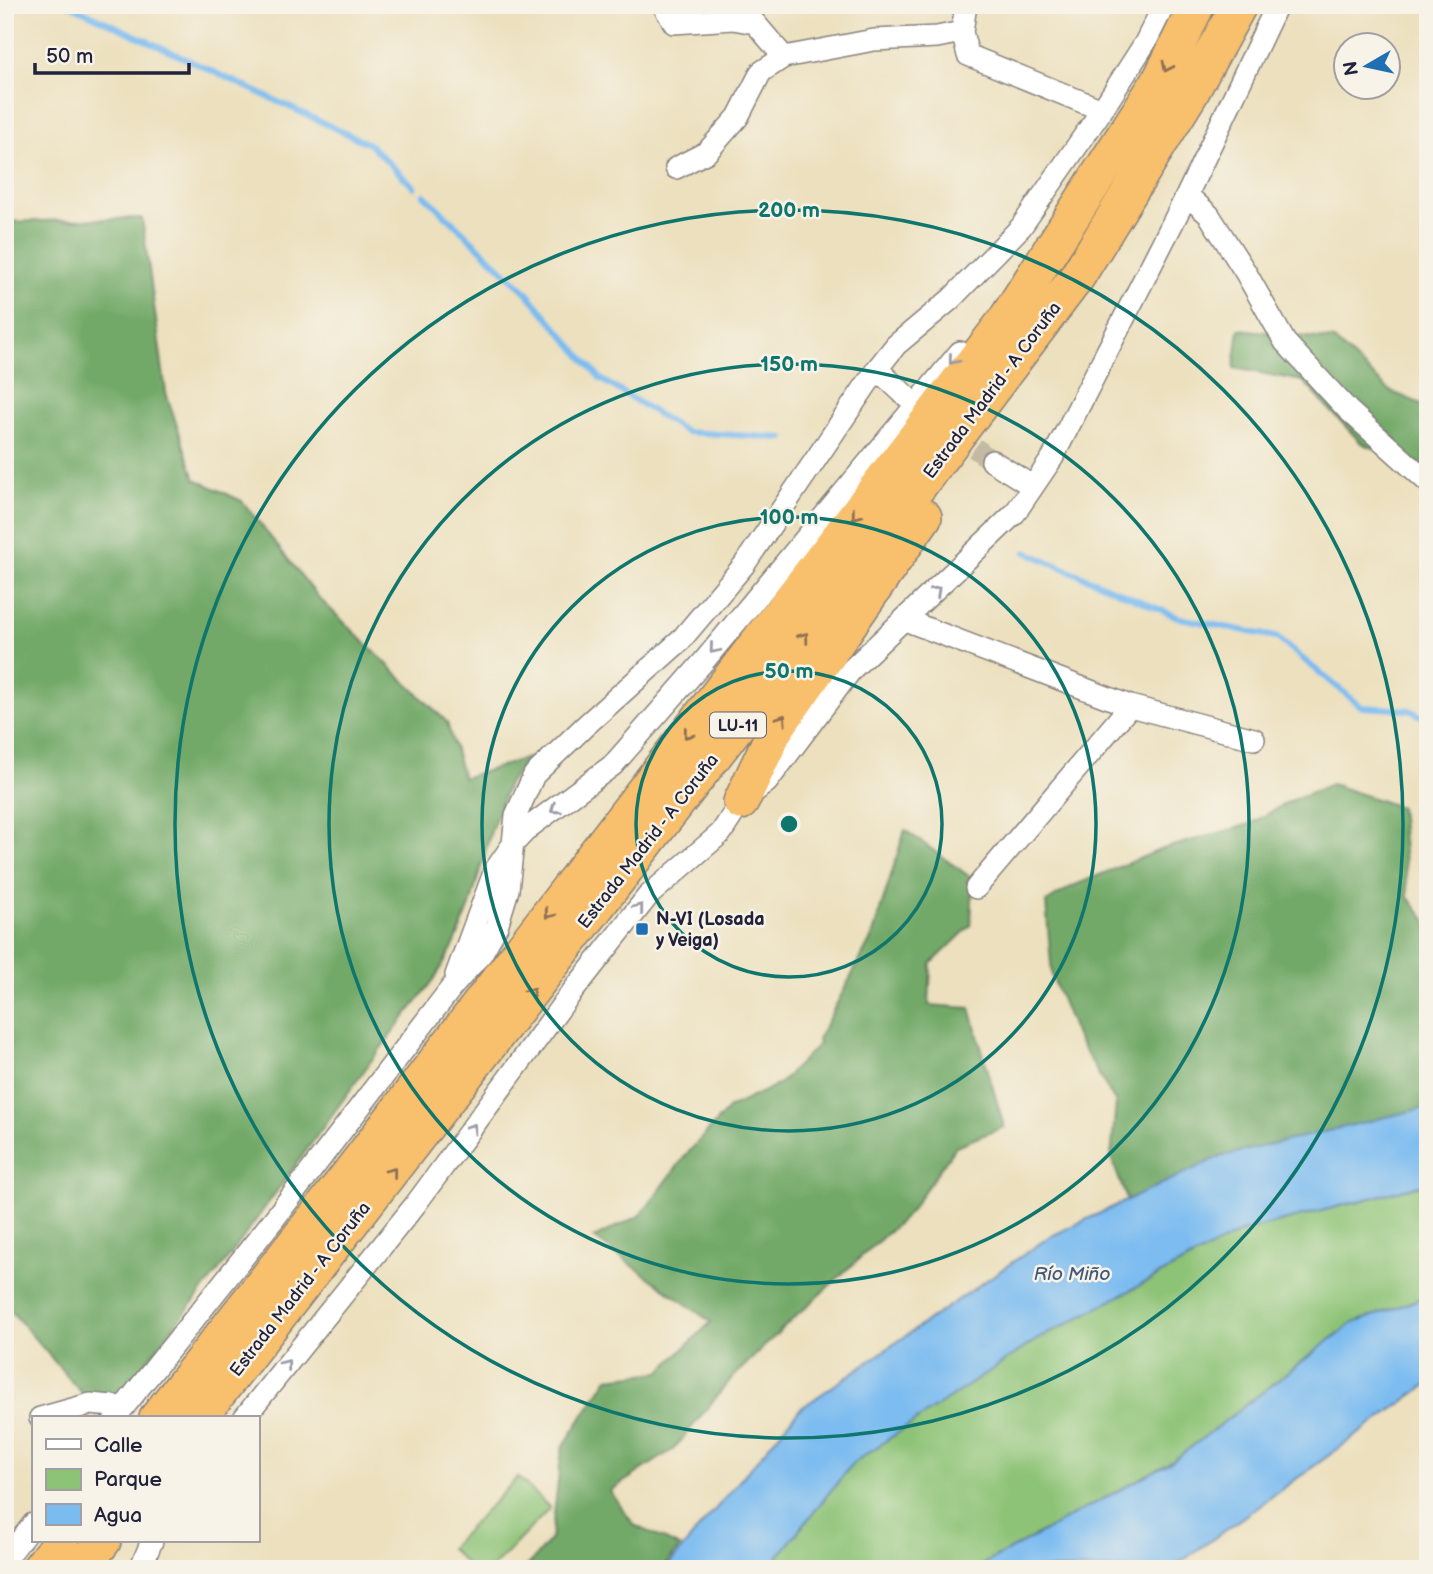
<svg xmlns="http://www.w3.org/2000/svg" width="1433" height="1574" font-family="'Balsamiq Sans',sans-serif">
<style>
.green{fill:#8dc376;stroke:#587258;stroke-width:2}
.forest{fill:#72a967;stroke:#4a6651;stroke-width:2}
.water{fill:#7bbcf0;stroke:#4e6f96;stroke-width:2}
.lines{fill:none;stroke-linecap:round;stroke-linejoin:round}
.stream{stroke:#7bbcf0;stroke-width:6}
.minor-tunnel{stroke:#c4baa4;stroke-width:21;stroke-dasharray:21 10;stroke-linecap:butt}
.minor-casing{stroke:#87817c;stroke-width:24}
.trunk-casing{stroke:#87817c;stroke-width:38}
.minor{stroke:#fff;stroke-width:21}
.trunk{stroke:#f8bf6c;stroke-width:35}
.oneway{stroke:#8d7054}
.oneway2{stroke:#9c9ca7}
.ring{fill:none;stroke:#0f766e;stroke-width:3.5}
.poi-dot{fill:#1f6fb2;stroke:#f7f3e8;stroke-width:2.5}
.labels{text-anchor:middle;stroke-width:5;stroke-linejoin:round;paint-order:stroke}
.shield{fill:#f7f3e8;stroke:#62616f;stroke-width:2}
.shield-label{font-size:16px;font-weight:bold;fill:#22223b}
.street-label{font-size:18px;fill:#22223b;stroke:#f7f3e8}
.poi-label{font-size:18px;font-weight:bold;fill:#22223b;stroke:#f7f3e8;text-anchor:start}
.water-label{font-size:19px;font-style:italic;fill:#41587a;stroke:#f7f3e8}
.centre{fill:#0f766e;stroke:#f7f3e8;stroke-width:3.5}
.ring-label{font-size:21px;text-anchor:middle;font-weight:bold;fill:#0f766e;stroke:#f7f3e8;stroke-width:5;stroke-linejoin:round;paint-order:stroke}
</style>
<rect width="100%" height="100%" fill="#f7f3e8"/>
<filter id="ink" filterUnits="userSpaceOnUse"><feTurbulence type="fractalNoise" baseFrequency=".0143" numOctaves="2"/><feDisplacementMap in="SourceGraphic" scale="14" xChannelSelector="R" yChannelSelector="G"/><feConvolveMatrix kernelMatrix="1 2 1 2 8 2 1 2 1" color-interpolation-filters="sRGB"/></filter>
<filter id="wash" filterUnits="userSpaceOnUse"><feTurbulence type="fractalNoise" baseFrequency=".00686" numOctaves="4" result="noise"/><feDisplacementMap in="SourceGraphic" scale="28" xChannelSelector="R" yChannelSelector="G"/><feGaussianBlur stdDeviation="1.57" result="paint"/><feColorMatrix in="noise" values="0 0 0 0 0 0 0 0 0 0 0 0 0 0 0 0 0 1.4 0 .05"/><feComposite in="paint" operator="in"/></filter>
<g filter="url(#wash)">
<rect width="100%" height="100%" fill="#ece0be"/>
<!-- green -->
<path class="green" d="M 1428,1183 L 1428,1296 L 1351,1324 L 1173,1461 L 975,1569 L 768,1569 L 853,1463 L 1036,1340 L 1241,1232 Z
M 518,1477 L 550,1508 L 491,1569 L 471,1569 L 450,1548 Z"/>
<!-- forest -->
<path class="forest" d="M 142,218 L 166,393 L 195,479 L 242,501 L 319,598 L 447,722 L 463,778 L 528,758 L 508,784 L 491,831 L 470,906 L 455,943 L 436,977 L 374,1057 L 224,1264 L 102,1417 L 5,1304 L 5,222 Z
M 1239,329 L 1334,340 L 1390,391 L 1428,407 L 1428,471 L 1361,443 L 1303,381 L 1234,368 Z
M 1331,784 L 1400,807 L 1408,897 L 1428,922 L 1428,1116 L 1154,1189 L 1127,1200 L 1111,1157 L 1116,1103 L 1077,1038 L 1052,976 L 1046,902 L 1073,886 L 1162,849 L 1250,824 L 1288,802 Z
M 905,830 L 973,879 L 971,925 L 931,964 L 929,1005 L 970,1008 L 1004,1127 L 956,1146 L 908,1214 L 784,1327 L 730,1380 L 674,1449 L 610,1491 L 634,1525 L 680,1547 L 662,1569 L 525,1569 L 551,1539 L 562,1448 L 608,1378 L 660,1372 L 711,1322 L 594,1238 L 641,1215 L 686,1155 L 729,1108 L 779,1084 L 820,1043 L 817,1041 L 872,937 Z"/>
<!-- water -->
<path class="water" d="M 1428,1107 L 1428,1183 L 1241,1232 L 1036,1340 L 853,1463 L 768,1569 L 665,1569 L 800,1409 L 1049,1237 L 1219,1157 Z
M 1428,1296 L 1428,1384 L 1171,1569 L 975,1569 L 1173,1461 L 1351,1324 Z"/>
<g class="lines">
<!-- stream -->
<path class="stream" d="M 70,5 L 369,144 L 414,187
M 424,195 L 526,292 L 601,379 L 686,432 L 783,438
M 1026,552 L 1180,618 L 1276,637 L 1362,707 L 1410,710 L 1428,720"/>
</g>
</g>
<g filter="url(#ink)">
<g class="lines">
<!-- minor-tunnel -->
<path class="minor-tunnel" d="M 950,429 L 992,461"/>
<!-- minor casing -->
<g class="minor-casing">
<path id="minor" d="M 663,5 L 674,23 L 733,19 L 755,23 L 784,57
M 962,32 L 966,5
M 676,168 L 707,152 L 738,117 L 761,72 L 784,57 L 874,40 L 937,37 L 962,32 L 968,55 L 1102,110
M 1187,195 L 1209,215 L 1246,273 L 1285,342 L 1348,410 L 1428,482
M 877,369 L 906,396
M 992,461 L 1032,486
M 905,620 L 1130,706 L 1254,739
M 976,888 L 1130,706
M 456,975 L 495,870 L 513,844 L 528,828 L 613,765 L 704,661 L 960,352
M 40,1418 L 90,1404 L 124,1407
M 115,1418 L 274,1219 L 452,987 L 482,953 L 497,926 L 508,890 L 516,815 L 534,775 L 585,726 L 680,641 L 744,565 L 877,369 L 896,345 L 951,299 L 1021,227 L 1102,110 L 1145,43 L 1164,5
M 244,1418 L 415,1205 L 566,1000 L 648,896 L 721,833 L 741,802 L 767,782 L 852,669 L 1015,513 L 1053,457 L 1187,195 L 1277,5
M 5,1560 L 33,1524
M 140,1569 L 152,1541"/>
</g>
<!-- trunk casing -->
<g class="trunk-casing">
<path id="trunk" d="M 741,802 L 775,730 L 924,517
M 157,1418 L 343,1182 L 1005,321 L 1161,78 L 1197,5
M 199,1418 L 737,726 L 1077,277 L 1189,96 L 1239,5
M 39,1569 L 61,1541
M 81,1569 L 103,1541"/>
</g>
<!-- minor -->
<use href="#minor" class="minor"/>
<!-- trunk -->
<use href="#trunk" class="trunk"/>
</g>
<!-- one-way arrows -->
<defs><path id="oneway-chevron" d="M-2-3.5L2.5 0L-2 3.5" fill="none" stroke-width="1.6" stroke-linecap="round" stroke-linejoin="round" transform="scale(1.75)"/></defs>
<g class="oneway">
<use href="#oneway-chevron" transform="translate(1167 67) rotate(116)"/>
<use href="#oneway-chevron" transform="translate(856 515) rotate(128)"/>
<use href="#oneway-chevron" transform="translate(804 637) rotate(-53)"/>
<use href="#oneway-chevron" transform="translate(782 719) rotate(-56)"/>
<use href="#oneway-chevron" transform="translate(688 734) rotate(128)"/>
<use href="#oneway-chevron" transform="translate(549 914) rotate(128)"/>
<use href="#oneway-chevron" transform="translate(531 992) rotate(-52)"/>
<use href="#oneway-chevron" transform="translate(392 1172) rotate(-52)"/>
</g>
<g class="oneway2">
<use href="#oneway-chevron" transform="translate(953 360) rotate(129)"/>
<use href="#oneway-chevron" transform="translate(936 591) rotate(-43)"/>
<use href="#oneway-chevron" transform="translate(714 649) rotate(130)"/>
<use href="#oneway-chevron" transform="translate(555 809) rotate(145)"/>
<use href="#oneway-chevron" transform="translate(639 908) rotate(-52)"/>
<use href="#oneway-chevron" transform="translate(472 1128) rotate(-54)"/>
<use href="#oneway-chevron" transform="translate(286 1364) rotate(-52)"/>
</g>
</g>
<!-- distance rings -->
<g class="ring">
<circle cx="789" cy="824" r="153"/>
<circle cx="789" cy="824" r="307"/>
<circle cx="789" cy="824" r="460"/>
<circle cx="789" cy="824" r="614"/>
</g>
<!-- markers -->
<rect class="poi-dot" x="635" y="922" width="14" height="14" rx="3.5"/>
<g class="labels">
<!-- shield labels -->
<rect class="shield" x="710" y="712.5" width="56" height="25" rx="5"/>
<g class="shield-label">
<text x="738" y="731">LU-11</text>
</g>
<!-- street labels -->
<g class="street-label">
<text transform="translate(992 390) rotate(-53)" y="6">Estrada Madrid - A Coruña</text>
<text transform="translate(648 841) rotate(-52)" y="6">Estrada Madrid - A Coruña</text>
<text transform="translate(300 1289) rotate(-52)" y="6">Estrada Madrid - A Coruña</text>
</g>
<!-- poi labels -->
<g class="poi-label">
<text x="656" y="925">N-VI (Losada<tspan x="656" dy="21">y Veiga)</tspan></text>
</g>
<!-- water labels -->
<g class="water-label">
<text x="1072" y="1280">Río Miño</text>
</g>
</g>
<circle cx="789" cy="824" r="10" class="centre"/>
<g class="ring-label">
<text x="789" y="217">200 m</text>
<text x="789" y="371">150 m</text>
<text x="789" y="524">100 m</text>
<text x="789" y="678">50 m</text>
</g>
<!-- margin -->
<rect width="1433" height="1574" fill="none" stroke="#f7f3e8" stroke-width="28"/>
<!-- legend -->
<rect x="32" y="1416" width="228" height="126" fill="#f7f3e8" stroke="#a29fa3" stroke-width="2"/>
<rect x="46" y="1439" width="35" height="10" fill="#ffffff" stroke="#a29fa3" stroke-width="2"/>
<text x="94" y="1452" font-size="21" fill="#22223b">Calle</text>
<rect x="46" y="1469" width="35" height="21" fill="#8dc376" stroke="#a29fa3" stroke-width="2"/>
<text x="94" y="1486" font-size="21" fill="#22223b">Parque</text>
<rect x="46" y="1504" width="35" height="21" fill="#7bbcf0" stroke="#a29fa3" stroke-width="2"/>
<text x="94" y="1522" font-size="21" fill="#22223b">Agua</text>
<!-- north arrow -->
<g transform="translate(1367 66) rotate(261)"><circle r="33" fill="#f7f3e8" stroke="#a29fa3" stroke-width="2"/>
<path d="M0-5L12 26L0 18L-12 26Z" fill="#1f6fb2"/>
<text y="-10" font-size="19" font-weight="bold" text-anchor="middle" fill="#22223b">N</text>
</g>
<!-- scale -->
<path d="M35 63v10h154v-10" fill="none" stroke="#22223b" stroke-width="3.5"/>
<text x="46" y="63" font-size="21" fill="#22223b" stroke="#f7f3e8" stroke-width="5" paint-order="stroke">50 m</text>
</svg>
